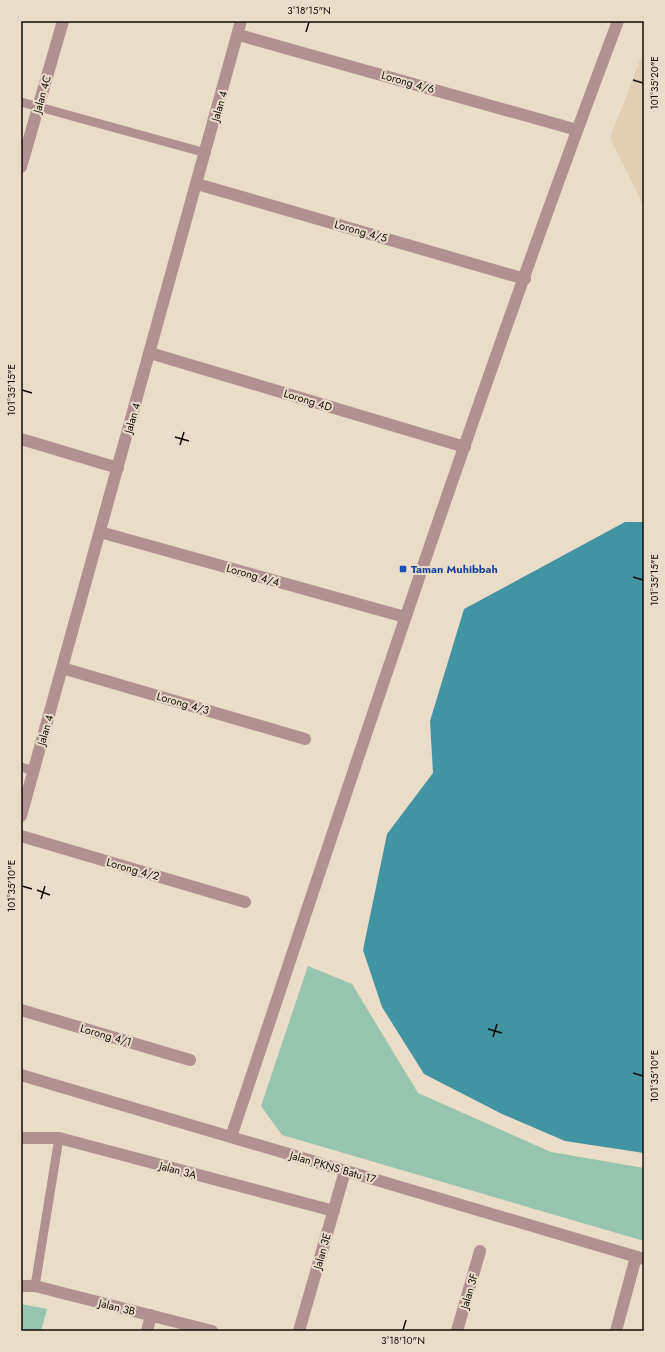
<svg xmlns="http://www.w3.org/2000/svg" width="665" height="1352" font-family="Jost,sans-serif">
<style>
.built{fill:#e0cfb5}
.green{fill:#97c4ae}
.water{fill:#4394a2}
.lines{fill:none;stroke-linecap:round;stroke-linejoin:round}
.lane{stroke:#af9191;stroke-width:9}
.street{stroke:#af9191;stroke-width:12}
.ticks{fill:none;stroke:#100b06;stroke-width:1.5}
.transit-dot{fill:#1a4fb4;stroke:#e9dcc9;stroke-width:1.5}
.labels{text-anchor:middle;stroke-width:4;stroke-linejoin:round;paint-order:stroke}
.street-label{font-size:11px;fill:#100b06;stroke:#e9dcc9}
.transit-label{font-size:11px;font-weight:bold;fill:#164399;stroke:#e9dcc9;text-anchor:start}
.neatline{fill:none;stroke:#100b06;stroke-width:1.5}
.ticks-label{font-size:10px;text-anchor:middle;fill:#100b06}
</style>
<rect width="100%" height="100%" fill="#e9dcc9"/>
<!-- built -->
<path class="built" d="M 644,50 L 644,207 L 610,138 Z"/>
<!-- green -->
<path class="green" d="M 308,966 L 352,984 L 418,1093 L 551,1152 L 644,1168 L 644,1241 L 282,1135 L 261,1106 Z
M 21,1304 L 47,1309 L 41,1331 L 21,1331 Z"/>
<!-- water -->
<path class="water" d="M 625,522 L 644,522 L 644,1153 L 565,1141 L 502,1114 L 424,1074 L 382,1007 L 363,950 L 387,834 L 433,773 L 430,721 L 464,609 Z"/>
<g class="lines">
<!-- lane -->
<path class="lane" d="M 21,102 L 206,153
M 21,767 L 34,771
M 35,1286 L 59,1138"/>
<!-- street -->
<path class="street" d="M 239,35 L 577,130
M 21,167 L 63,21
M 197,184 L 525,279
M 150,353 L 465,447
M 21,439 L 118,468
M 100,532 L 405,617
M 62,668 L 305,739
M 21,816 L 241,21
M 21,836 L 245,902
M 21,1010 L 190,1060
M 21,1075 L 644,1259
M 231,1137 C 356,764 479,389 618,21
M 21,1138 L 59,1138 L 334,1211
M 21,1286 L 35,1286 L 212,1331
M 147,1331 L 151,1315
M 299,1331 L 345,1171
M 457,1331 L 480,1251
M 616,1331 L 636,1257"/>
</g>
<!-- ticks -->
<path class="ticks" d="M 306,32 L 309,22M 633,80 L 643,83M 22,390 L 32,393M 175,437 L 189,441M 180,445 L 184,432M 633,577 L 643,580M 22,886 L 32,889M 37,890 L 50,895M 41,899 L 45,886M 488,1029 L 502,1033M 493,1037 L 497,1024M 633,1073 L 643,1076M 403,1330 L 406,1320"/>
<!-- markers -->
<rect class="transit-dot" x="399" y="565" width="8" height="8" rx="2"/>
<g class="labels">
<!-- street labels -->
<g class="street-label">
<text transform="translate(408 82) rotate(16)" y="4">Lorong 4/6</text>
<text transform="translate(42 94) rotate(-74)" y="4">Jalan 4C</text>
<text transform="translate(219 106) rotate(-74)" y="4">Jalan 4</text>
<text transform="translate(361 231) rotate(16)" y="4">Lorong 4/5</text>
<text transform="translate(308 400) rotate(17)" y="4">Lorong 4D</text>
<text transform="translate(132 418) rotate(-74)" y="4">Jalan 4</text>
<text transform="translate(253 575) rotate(16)" y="4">Lorong 4/4</text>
<text transform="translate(183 703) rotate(16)" y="4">Lorong 4/3</text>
<text transform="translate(45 730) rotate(-74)" y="4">Jalan 4</text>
<text transform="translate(133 869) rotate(16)" y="4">Lorong 4/2</text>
<text transform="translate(106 1035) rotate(16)" y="4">Lorong 4/1</text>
<text transform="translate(333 1167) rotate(16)" y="4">Jalan PKNS Batu 17</text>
<text transform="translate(178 1170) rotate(15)" y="4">Jalan 3A</text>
<text transform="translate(322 1251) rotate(-74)" y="4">Jalan 3E</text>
<text transform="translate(469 1291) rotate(-74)" y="4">Jalan 3F</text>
<text transform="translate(117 1307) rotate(14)" y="4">Jalan 3B</text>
</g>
<!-- transit labels -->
<g class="transit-label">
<text x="411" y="573">Taman Muhibbah</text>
</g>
</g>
<!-- border -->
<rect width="665" height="1352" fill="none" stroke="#e9dcc9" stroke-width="44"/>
<rect x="22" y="22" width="621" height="1308" class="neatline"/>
<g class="ticks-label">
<text x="309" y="14">3°18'15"N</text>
<text transform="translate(654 83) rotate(-90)" y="4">101°35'20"E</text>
<text transform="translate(11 390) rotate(-90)" y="4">101°35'15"E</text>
<text transform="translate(654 580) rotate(-90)" y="4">101°35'15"E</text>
<text transform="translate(11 886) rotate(-90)" y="4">101°35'10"E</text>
<text transform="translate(654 1076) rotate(-90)" y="4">101°35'10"E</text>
<text x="403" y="1344">3°18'10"N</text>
</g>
</svg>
